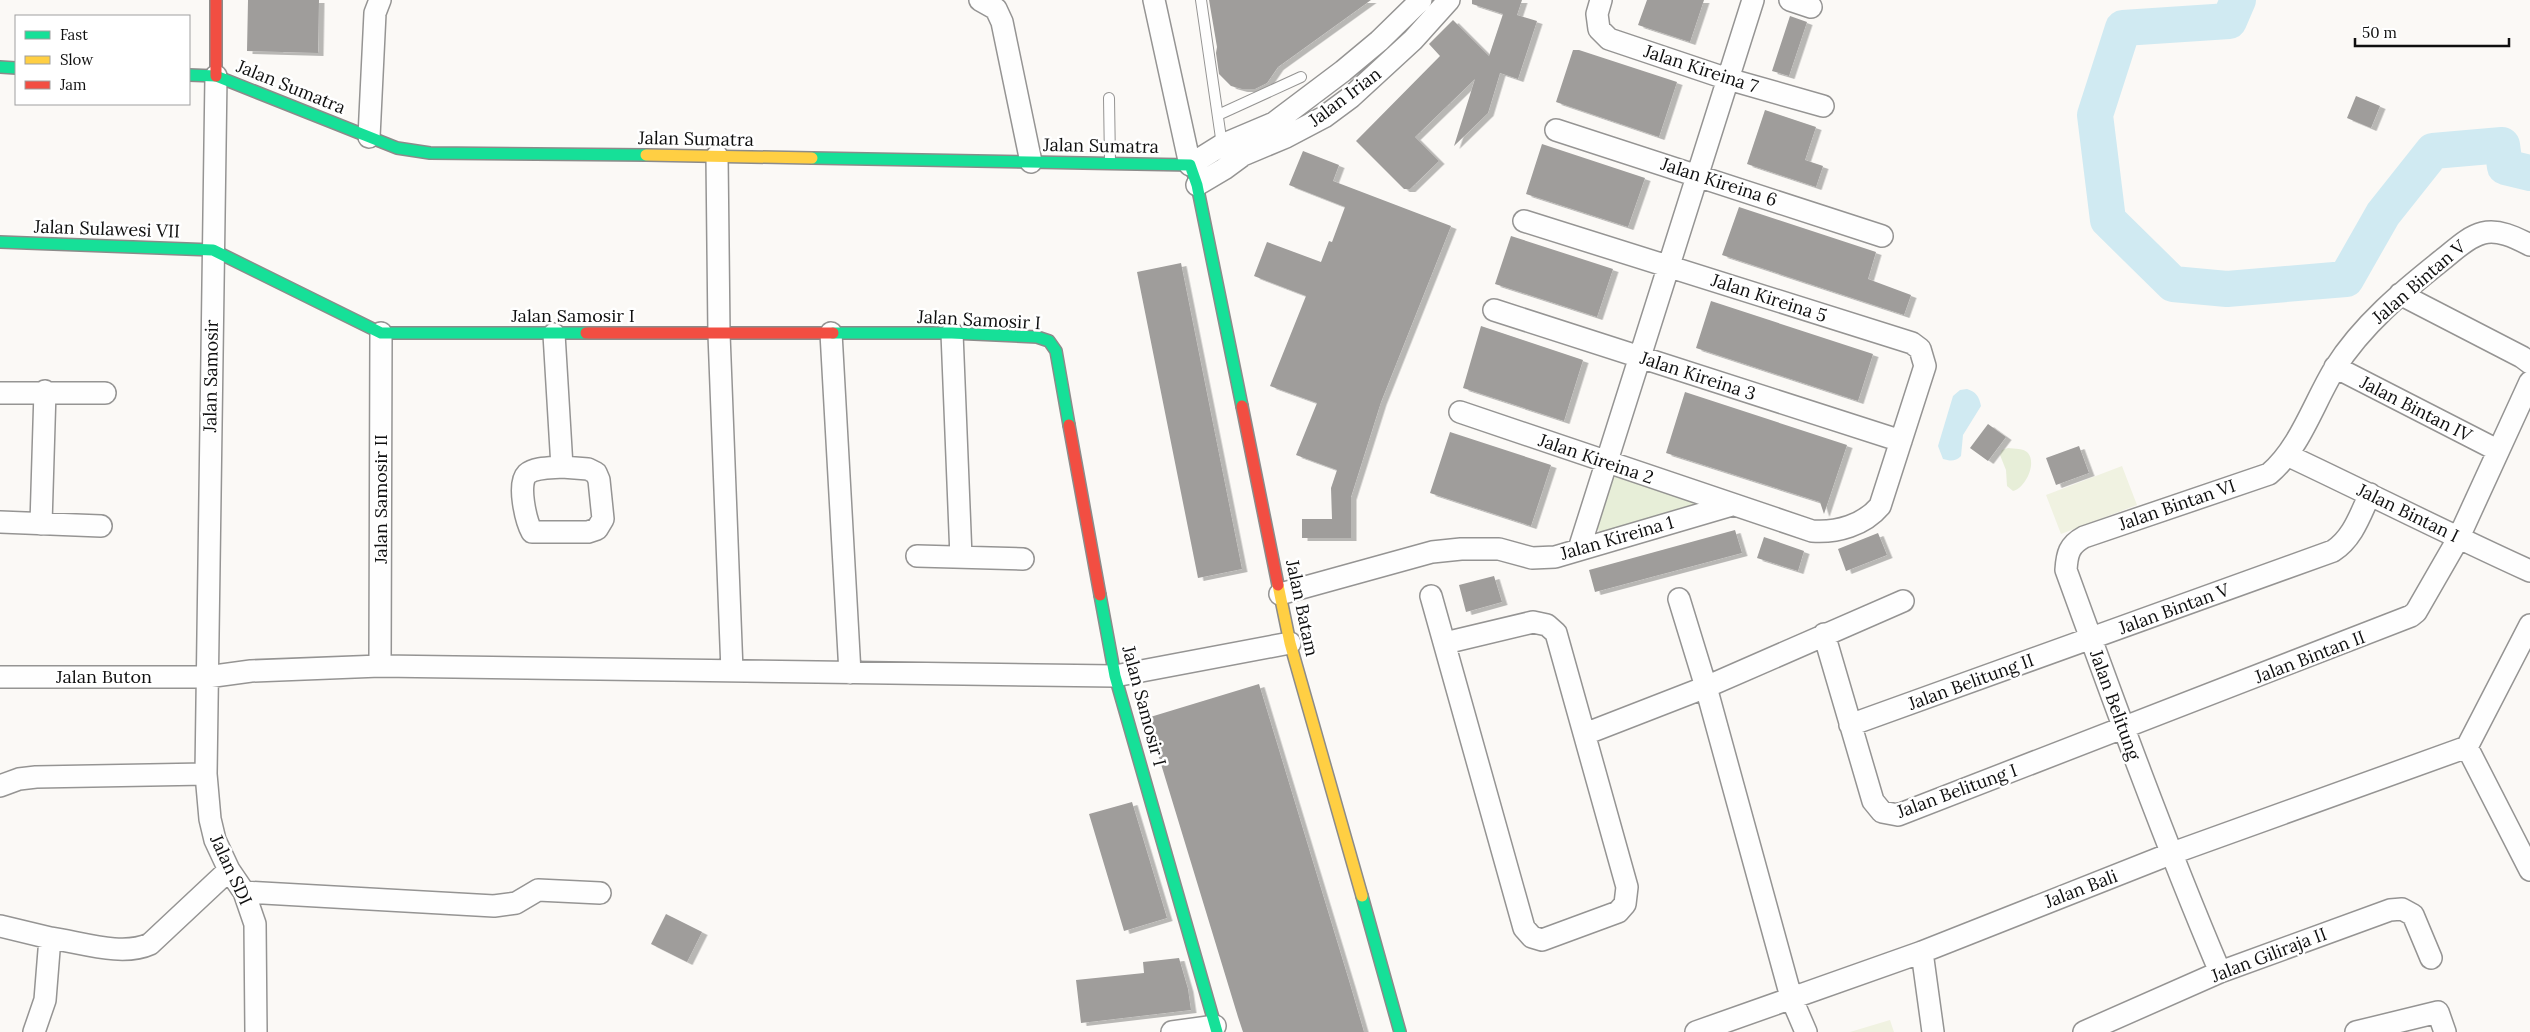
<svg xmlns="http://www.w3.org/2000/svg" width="2530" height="1032" font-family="Lora,serif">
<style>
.green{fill:#e7eed8}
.pitch{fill:#f0f2e1}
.water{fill:#d0eaf2}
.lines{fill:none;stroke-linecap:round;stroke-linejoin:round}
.river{stroke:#d0eaf2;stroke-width:36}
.building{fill:#9f9d9b;filter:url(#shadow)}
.lane-casing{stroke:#959493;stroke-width:12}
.street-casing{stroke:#959493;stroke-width:24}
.fast-casing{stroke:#8c8b8a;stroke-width:14}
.slow-casing{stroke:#8c8b8a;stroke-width:14}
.jam-casing{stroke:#8c8b8a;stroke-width:14}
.lane{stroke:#fefefe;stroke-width:10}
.street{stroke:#fefefe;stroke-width:21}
.fast{stroke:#16e098;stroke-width:11}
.slow{stroke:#ffcf43;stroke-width:11}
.jam{stroke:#f24e42;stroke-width:11}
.labels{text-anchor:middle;stroke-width:5;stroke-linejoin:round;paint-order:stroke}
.street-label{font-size:18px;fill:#0f0f0f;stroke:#fff}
</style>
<defs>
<filter id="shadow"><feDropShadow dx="5.5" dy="3" stdDeviation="0" flood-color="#0004"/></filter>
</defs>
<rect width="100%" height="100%" fill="#fbf9f6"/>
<!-- green -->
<path class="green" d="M 2008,448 C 2014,449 2024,448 2028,453 C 2037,464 2025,488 2013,491 L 2007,486 L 2006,470 L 2000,455 L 2002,450 Z
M 1618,475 L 1704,502 L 1704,506 L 1600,532 L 1596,527 L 1611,480 Z"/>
<!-- pitch -->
<path class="pitch" d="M 2122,466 L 2137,505 L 2061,534 L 2046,495 Z
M 1890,1020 L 1894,1032 L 1850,1032 Z"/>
<!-- water -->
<path class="water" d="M 1967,389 C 1976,392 1979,396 1981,406 L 1963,435 L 1961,456 C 1955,462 1950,461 1943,459 L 1938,446 L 1953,396 L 1960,390 Z"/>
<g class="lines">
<!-- river -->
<path class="river" d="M 2238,0 L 2229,21 L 2123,28 L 2095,115 L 2108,220 L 2173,284 L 2227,289 L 2346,279 L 2383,214 L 2433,151 L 2502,145 L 2505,167 L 2530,173"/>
</g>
<!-- building -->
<path class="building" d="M 248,0 L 319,0 L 318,53 L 247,51 Z
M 1209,0 L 1371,0 L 1278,67 L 1267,83 L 1255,89 L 1242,89 L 1231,86 L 1219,74 L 1216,53 L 1217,47 Z
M 1472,0 L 1522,0 L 1517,15 L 1537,21 L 1518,79 L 1500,73 L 1488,113 L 1454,146 L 1475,79 L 1415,137 L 1439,161 L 1410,189 L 1404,189 L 1356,141 L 1440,56 L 1429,44 L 1453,20 L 1489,56 L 1503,14 L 1472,4 Z
M 1647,0 L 1704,0 L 1690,42 L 1638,25 Z
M 1790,16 L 1807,22 L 1789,76 L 1772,71 Z
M 1573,50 L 1579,50 L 1677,82 L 1659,137 L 1556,102 Z
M 2356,96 L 2380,106 L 2371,128 L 2347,118 Z
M 1765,110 L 1816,127 L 1805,160 L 1823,166 L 1816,187 L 1747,164 Z
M 1542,144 L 1645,178 L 1628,227 L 1526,194 Z
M 1303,151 L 1339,165 L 1333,181 L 1451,226 L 1381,402 L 1351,497 L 1351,538 L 1302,538 L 1302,519 L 1332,519 L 1331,488 L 1337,470 L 1296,455 L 1317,403 L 1270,386 L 1306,296 L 1254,276 L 1267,242 L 1321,262 L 1329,241 L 1332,242 L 1345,207 L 1289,185 Z
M 1739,207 L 1876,252 L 1868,279 L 1911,295 L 1904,315 L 1722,255 Z
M 1511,236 L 1613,269 L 1597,317 L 1495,284 Z
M 1181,263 L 1242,569 L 1198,578 L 1137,272 Z
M 1711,301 L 1873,354 L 1858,401 L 1696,348 Z
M 1481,326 L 1583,360 L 1564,421 L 1463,388 Z
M 1685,392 L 1847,445 L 1824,514 L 1820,502 L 1666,453 Z
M 1988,424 L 2006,437 L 1988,461 L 1970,448 Z
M 1450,432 L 1551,465 L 1531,526 L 1430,493 Z
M 2079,446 L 2089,473 L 2056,485 L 2046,458 Z
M 1735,530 L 1742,553 L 1595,592 L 1589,570 Z
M 1878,533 L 1887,555 L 1846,571 L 1838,549 Z
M 1764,537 L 1804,551 L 1798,571 L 1757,558 Z
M 1494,576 L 1502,602 L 1466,612 L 1459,585 Z
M 1259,684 L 1350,984 L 1364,1032 L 1243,1032 L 1238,1017 L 1147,718 Z
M 1132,802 L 1167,918 L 1124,931 L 1089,814 Z
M 666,914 L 702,932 L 687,962 L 651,944 Z
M 1179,958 L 1188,989 L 1191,1010 L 1081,1023 L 1076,980 L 1144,973 L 1143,962 Z"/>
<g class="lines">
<!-- lane casing -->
<g class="lane-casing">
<path id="lane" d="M 1201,0 L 1222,145
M 1109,98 L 1110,162
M 1218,115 L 1301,77"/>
</g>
<!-- street casing -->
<g class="street-casing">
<path id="street" d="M 980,0 L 996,9 L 1002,22 L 1031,162
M 1154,0 L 1190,165 L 1222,145 L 1274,123 L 1343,71 L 1379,41 L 1421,0
M 1601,0 L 1597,14 L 1599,29 L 1609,39 L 1728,79 L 1823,106
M 1790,0 L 1811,7
M 216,76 L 206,774 L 210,819 L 215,840 L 229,870 L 244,892 L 255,924 L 256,1032
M 1556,130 L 1882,236
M 369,137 L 375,13 L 380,0
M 717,156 L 719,334 L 732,671
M 1197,185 L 1224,169 L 1243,155 L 1286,137 L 1324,117 L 1351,97 L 1413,40 L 1449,0
M 2400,294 L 2522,357 L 2530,363
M 1494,310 L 1901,441
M 831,333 L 850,673
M 952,333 L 961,557
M 554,334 L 562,467
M 2335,367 L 2497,450
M 0,393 L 105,393
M 1460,412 L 1812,531 C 1837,533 1864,525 1880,506 L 1925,366 L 1920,349 L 1912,343 L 1524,221
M 2287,455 C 2368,493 2448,534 2530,571
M 562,467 L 588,469 L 596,473 L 599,480 L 603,519 L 597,529 L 588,532 L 532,532 C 526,521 517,484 527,474 C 535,467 552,468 562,467 Z
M 0,522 L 101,526
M 41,524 L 45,391
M 1579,549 L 1753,0
M 917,556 L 1023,559
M 1280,594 L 1432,552 L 1461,549 L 1499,549 L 1532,558 L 1555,557 L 1732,505
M 1431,596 L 1524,928 L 1532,937 L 1542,940 L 1618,912 L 1625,904 L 1627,887 L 1556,633 L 1547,625 L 1533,622 L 1445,643
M 1679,599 L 1706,687 L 1791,997 L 1806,1032
M 1824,634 L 1873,801 L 1882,812 L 1898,815 L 2411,616 L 2416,612 L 2458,539 L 2530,382
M 380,666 L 381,333
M 0,677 L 207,677 L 251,671 L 380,666 L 1115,676 L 1290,643
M 1850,725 L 2333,551 C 2353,538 2360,515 2370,494
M 1585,734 L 1706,687 L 1903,601
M 2467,747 L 2530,870
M 2467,747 L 2530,625
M 0,786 L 19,779 L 36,777 L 206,774
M 244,892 L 494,906 L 516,903 L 538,890 L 600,893
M 0,926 L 50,938
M 1922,952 L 1933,1032
M 2220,972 C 2164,840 2115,705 2066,570 C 2067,554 2069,545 2084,537 L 2269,474 C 2300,448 2314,402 2335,368 C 2362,325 2403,291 2442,260 C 2454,251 2467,237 2483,233 C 2499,229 2516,238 2530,245
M 34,1032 L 45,1000 L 50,938 C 80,942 122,957 150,944 L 229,870
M 1172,1032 L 1215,1026
M 1696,1032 L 1922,952 L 2170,854 L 2467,747
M 2084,1032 L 2220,972 L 2390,910 L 2402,909 L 2413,915 L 2431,958
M 2356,1032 L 2438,1012 L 2445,1032"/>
</g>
<!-- fast casing -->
<g class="fast-casing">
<path id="fast" d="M 0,67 L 16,68
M 189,75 L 216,76 L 397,148 L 430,153 L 646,155
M 812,158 L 1190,165 L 1197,185 L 1242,406
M 0,242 L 213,250 L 381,333 L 586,333
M 833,333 L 952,333 L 1037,337 L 1049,341 L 1056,351 L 1069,425
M 1100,595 L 1115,676 L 1217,1032
M 1362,896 L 1400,1032"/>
</g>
<!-- slow casing -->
<g class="slow-casing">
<path id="slow" d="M 646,155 L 812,158
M 1278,585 L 1290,643 L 1362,896"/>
</g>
<!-- jam casing -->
<g class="jam-casing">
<path id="jam" d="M 216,0 L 216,76
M 586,333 L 833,333
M 1242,406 L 1278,585
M 1069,425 L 1100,595"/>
</g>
<!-- lane -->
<use href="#lane" class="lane"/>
<!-- street -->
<use href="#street" class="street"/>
<!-- fast -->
<use href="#fast" class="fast"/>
<!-- slow -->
<use href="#slow" class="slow"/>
<!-- jam -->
<use href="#jam" class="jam"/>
</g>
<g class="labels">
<!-- street labels -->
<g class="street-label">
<text transform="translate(1701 69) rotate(18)" y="6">Jalan Kireina 7</text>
<text transform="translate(291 87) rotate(22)" y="6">Jalan Sumatra</text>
<text transform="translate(1345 97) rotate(-37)" y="6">Jalan Irian</text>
<text transform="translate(696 139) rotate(1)" y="6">Jalan Sumatra</text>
<text transform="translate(1101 146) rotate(1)" y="6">Jalan Sumatra</text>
<text transform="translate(1719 182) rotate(18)" y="6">Jalan Kireina 6</text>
<text transform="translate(107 229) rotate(2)" y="6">Jalan Sulawesi VII</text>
<text transform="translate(2419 282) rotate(-41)" y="6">Jalan Bintan V</text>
<text transform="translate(1769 298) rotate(18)" y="6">Jalan Kireina 5</text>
<text x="573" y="322">Jalan Samosir I</text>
<text transform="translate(979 320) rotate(3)" y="6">Jalan Samosir I</text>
<text transform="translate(211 376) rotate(-89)" y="6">Jalan Samosir</text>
<text transform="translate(1698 376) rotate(18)" y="6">Jalan Kireina 3</text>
<text transform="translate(2416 409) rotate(27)" y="6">Jalan Bintan IV</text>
<text transform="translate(1596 459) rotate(19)" y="6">Jalan Kireina 2</text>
<text transform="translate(381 499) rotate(-90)" y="6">Jalan Samosir II</text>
<text transform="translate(2177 505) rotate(-19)" y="6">Jalan Bintan VI</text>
<text transform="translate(2408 513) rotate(26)" y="6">Jalan Bintan I</text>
<text transform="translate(1617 538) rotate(-16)" y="6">Jalan Kireina 1</text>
<text transform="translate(1302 608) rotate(78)" y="6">Jalan Batam</text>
<text transform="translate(2174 609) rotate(-20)" y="6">Jalan Bintan V</text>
<text transform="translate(2310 657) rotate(-21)" y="6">Jalan Bintan II</text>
<text x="104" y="683">Jalan Buton</text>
<text transform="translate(1971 682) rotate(-20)" y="6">Jalan Belitung II</text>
<text transform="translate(2115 705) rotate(70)" y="6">Jalan Belitung</text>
<text transform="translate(1144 706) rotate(75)" y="6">Jalan Samosir I</text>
<text transform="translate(1957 791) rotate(-20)" y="6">Jalan Belitung I</text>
<text transform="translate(231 870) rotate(65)" y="6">Jalan SDI</text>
<text transform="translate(2081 889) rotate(-21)" y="6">Jalan Bali</text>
<text transform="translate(2269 955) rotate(-21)" y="6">Jalan Giliraja II</text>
</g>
</g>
<!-- legend -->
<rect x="15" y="15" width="175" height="90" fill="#ffffff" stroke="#9f9f9f"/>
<rect x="25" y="31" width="25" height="8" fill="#16e098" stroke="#9f9f9f"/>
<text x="60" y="40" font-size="15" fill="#0f0f0f">Fast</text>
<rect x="25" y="56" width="25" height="8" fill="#ffcf43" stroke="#9f9f9f"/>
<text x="60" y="65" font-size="15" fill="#0f0f0f">Slow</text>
<rect x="25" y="81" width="25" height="8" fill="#f24e42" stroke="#9f9f9f"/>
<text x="60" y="90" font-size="15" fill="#0f0f0f">Jam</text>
<!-- scale -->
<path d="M2355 38v8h154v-8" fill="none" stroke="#0f0f0f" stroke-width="2.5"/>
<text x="2362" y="38" font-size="15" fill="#0f0f0f" stroke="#ffffff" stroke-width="4" paint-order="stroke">50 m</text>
</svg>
